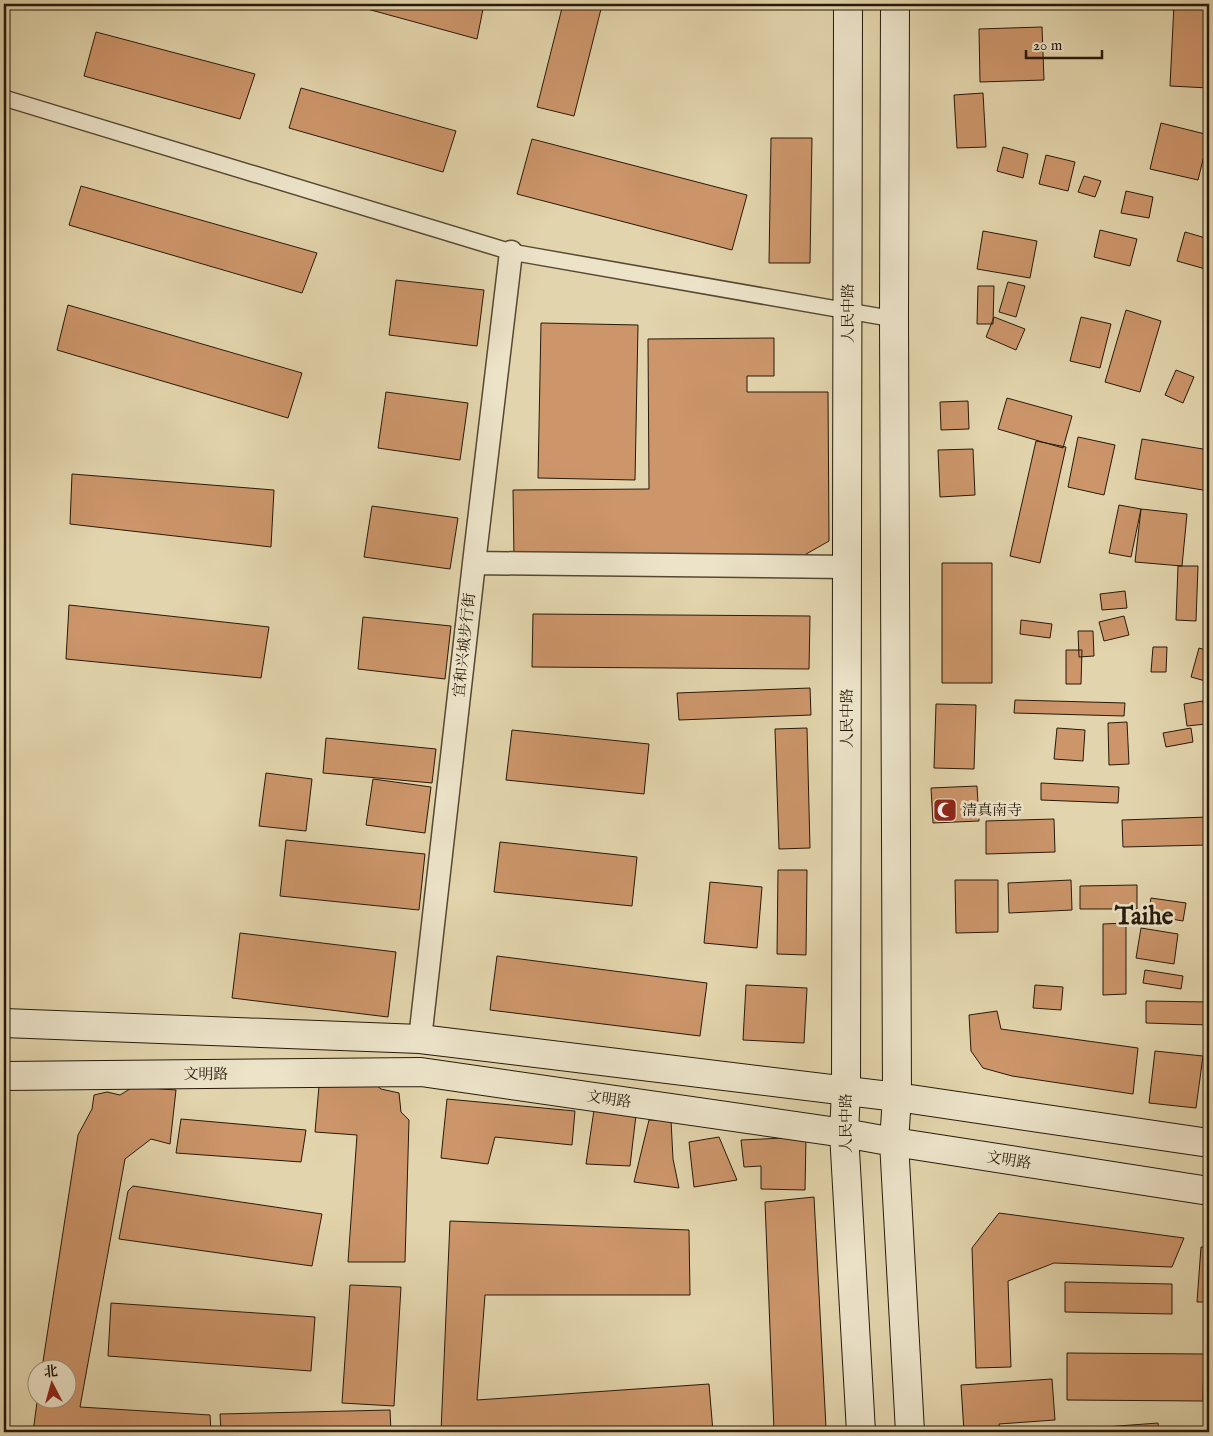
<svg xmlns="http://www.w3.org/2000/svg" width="1213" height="1436" font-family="'IM FELL English','Noto Serif SC',serif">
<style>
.building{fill:#cc956a;stroke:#27190a}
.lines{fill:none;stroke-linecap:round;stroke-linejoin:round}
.service-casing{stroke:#564832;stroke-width:18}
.pedestrian-casing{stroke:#564832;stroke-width:25}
.secondary-casing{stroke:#27190a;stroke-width:30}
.service{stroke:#ece3c9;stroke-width:15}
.pedestrian{stroke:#ece3c9;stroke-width:22}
.secondary{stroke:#ece3c9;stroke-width:28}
.labels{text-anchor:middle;stroke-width:5;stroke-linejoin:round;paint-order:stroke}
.street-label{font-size:15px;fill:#27190a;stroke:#ece3c9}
.poi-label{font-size:15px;fill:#27190a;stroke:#ece3c9;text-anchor:start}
.town-label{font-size:25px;font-weight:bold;fill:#27190a;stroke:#ece3c9}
</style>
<rect width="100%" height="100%" fill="#e2d4ac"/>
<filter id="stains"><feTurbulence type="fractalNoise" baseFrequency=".004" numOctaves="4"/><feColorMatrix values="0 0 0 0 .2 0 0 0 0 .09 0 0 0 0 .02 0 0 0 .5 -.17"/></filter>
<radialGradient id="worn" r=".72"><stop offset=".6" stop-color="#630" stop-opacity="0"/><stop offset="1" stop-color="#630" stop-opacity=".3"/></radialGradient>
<!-- building -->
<path class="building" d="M 349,4 L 484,4 L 477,39 Z
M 563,4 L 581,4 L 601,9 L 574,116 L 537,107 Z
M 1174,4 L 1209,4 L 1209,88 L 1170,86 Z
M 1042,27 L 1044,80 L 980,82 L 979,29 Z
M 96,32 L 255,74 L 240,119 L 84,76 Z
M 301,88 L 456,131 L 443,172 L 289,128 Z
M 983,93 L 986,147 L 957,148 L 954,95 Z
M 1161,123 L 1209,135 L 1198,180 L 1150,169 Z
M 771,138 L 812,138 L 810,263 L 769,263 Z
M 532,139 L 747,195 L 732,250 L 517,194 Z
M 1003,147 L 1028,154 L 1023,178 L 997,171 Z
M 1046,155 L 1075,162 L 1068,191 L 1039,184 Z
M 1084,176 L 1101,181 L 1095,197 L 1078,192 Z
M 81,186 L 317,253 L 302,293 L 69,225 Z
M 1126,191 L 1153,197 L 1149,218 L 1121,213 Z
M 1100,230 L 1137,239 L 1130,266 L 1094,257 Z
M 983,231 L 1037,241 L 1030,278 L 977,269 Z
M 1185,232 L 1209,239 L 1209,270 L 1177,261 Z
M 396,280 L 484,290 L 477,346 L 389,335 Z
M 1008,282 L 1025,286 L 1016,317 L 999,312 Z
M 978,286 L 994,286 L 993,324 L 977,324 Z
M 68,305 L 302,373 L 288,418 L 57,350 Z
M 1126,310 L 1161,321 L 1140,392 L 1105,382 Z
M 994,317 L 1025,329 L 1016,350 L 986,337 Z
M 1081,317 L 1111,324 L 1100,368 L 1070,361 Z
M 541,323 L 638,325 L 635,480 L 538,478 Z
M 774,338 L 774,376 L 747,376 L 747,392 L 828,392 L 829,541 L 801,557 L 514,558 L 513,490 L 649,489 L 648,339 Z
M 1176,370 L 1194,377 L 1183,403 L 1165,395 Z
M 386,392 L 468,403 L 460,460 L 378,448 Z
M 1007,398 L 1072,416 L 1063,448 L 998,429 Z
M 968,401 L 969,429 L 941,430 L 940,402 Z
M 1078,437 L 1115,445 L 1104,495 L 1068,487 Z
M 1142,439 L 1209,450 L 1209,491 L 1135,479 Z
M 1036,441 L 1066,447 L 1040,563 L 1010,556 Z
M 973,449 L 975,495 L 940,497 L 938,450 Z
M 72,474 L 274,490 L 271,547 L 70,524 Z
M 1119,505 L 1141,509 L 1131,557 L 1109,553 Z
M 372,506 L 458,518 L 450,569 L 364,557 Z
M 1141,509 L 1187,514 L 1182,566 L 1135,562 Z
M 942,563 L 992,563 L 992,683 L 942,683 Z
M 1178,566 L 1198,566 L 1196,621 L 1176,620 Z
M 1125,591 L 1127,608 L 1102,610 L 1100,594 Z
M 69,605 L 269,627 L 261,678 L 66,659 Z
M 533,614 L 810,616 L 809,669 L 532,667 Z
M 1124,616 L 1129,635 L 1104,641 L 1099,622 Z
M 363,617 L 451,626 L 445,679 L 358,669 Z
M 1021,620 L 1052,624 L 1050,638 L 1020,634 Z
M 1078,631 L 1093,631 L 1094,656 L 1079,657 Z
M 1153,647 L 1167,647 L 1166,672 L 1151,672 Z
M 1199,648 L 1209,651 L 1209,682 L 1191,677 Z
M 1066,650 L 1082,650 L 1081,684 L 1066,684 Z
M 810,688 L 811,715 L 679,720 L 677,693 Z
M 1015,700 L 1125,703 L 1124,716 L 1014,713 Z
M 1203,701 L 1206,724 L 1187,726 L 1184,704 Z
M 936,704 L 976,705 L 974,769 L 934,768 Z
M 1127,722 L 1129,764 L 1109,765 L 1108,723 Z
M 807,728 L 810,848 L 779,849 L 775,729 Z
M 1057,728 L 1085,730 L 1083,761 L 1054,759 Z
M 1191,728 L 1193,742 L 1166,747 L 1163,733 Z
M 512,730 L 649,744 L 644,794 L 506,780 Z
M 326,738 L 436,749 L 432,783 L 323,773 Z
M 266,773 L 312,779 L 306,831 L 259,826 Z
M 373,779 L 431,787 L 425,833 L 366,825 Z
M 1041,783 L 1119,787 L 1118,803 L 1041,800 Z
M 977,786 L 979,821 L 933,823 L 931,788 Z
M 1209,817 L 1209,845 L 1123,847 L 1122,820 Z
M 1054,819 L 1055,852 L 986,854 L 986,821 Z
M 286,840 L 425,854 L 419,910 L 280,896 Z
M 500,842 L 637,857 L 632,906 L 494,892 Z
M 778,870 L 807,870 L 806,955 L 777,954 Z
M 955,880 L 998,880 L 998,932 L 956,933 Z
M 1071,880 L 1072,910 L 1009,913 L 1008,883 Z
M 710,882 L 762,887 L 757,948 L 704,943 Z
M 1137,885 L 1137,909 L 1080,909 L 1080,886 Z
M 1151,898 L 1186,903 L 1183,921 L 1148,915 Z
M 1126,923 L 1126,994 L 1103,995 L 1103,924 Z
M 1141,928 L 1178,934 L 1174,964 L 1136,958 Z
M 240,933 L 396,952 L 388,1017 L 232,998 Z
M 497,956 L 707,983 L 700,1036 L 490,1010 Z
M 1145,970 L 1183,976 L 1181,989 L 1143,983 Z
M 746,985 L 807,988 L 804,1043 L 743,1040 Z
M 1035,985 L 1063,987 L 1061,1010 L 1033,1008 Z
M 1146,1001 L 1209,1002 L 1209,1025 L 1146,1023 Z
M 997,1011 L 1001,1029 L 1138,1048 L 1133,1094 L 1012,1076 L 983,1068 L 971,1051 L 969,1015 Z
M 1155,1051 L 1203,1056 L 1196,1108 L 1149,1103 Z
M 372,1082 L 381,1089 L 399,1093 L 401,1112 L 409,1120 L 405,1262 L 348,1262 L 357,1135 L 315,1132 L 319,1086 Z
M 133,1087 L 176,1090 L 170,1144 L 151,1139 L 125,1159 L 80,1407 L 210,1415 L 211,1432 L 33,1432 L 38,1395 L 38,1398 L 68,1398 L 68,1368 L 42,1368 L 78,1135 L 92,1109 L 94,1095 L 107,1092 L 120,1095 Z
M 447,1099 L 575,1111 L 572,1145 L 495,1137 L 488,1164 L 441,1158 Z
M 594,1110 L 636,1115 L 630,1166 L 586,1164 Z
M 181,1119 L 306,1130 L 301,1162 L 176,1153 Z
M 649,1120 L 671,1120 L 673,1159 L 679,1188 L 634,1182 Z
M 719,1137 L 737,1180 L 694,1187 L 689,1142 Z
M 806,1137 L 805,1190 L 761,1189 L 761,1166 L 744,1167 L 741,1140 Z
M 133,1186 L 322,1214 L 312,1266 L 119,1239 L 128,1191 Z
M 814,1197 L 826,1428 L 774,1431 L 765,1202 Z
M 999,1213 L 1184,1238 L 1172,1267 L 1054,1263 L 1008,1281 L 1011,1367 L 976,1368 L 972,1248 Z
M 450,1221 L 689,1230 L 690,1295 L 485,1295 L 477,1400 L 709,1384 L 713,1432 L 441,1432 Z
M 1201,1247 L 1209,1247 L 1209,1302 L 1197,1302 Z
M 1065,1282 L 1172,1284 L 1172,1314 L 1065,1312 Z
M 350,1285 L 401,1287 L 394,1406 L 342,1403 Z
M 111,1303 L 315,1317 L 311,1371 L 108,1356 Z
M 1067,1353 L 1204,1354 L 1203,1401 L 1067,1400 Z
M 1052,1379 L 1055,1420 L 999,1424 L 1000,1432 L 964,1432 L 961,1385 Z
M 390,1410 L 391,1432 L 221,1432 L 220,1414 Z
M 1158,1423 L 1159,1432 L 1066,1432 L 1065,1430 Z"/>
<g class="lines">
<!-- service casing -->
<g class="service-casing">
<path id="service" d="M 4,98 L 511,252 L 894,319"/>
</g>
<!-- pedestrian casing -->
<g class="pedestrian-casing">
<path id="pedestrian" d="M 474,563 L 847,567
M 420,1039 L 474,563 L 511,252"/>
</g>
<!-- secondary casing -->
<g class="secondary-casing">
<path id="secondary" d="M 848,4 L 846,1091 L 844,1133 L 861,1432
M 895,4 L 894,319 L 897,1097 L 894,1142 L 910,1432
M 4,1023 L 420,1039 L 897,1097 L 1209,1143
M 4,1076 L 421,1072 L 844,1133 L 894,1142 L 1209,1191"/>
</g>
<!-- service -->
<use href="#service" class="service"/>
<!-- pedestrian -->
<use href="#pedestrian" class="pedestrian"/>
<!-- secondary -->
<use href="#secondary" class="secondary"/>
</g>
<!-- icons -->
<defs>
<g id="mosque-square" transform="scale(1.25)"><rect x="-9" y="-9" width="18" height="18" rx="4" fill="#8f2418" stroke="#ece3c9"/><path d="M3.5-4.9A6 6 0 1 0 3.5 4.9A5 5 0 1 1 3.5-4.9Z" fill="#fff"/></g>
</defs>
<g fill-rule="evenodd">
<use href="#mosque-square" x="945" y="810"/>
</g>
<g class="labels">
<!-- street labels -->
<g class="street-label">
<text transform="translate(848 313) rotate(-90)" y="5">人民中路</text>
<text transform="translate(464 645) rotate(-84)" y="5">宜和兴城步行街</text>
<text transform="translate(847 718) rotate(-90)" y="5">人民中路</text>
<text x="206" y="1079">文明路</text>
<text transform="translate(609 1099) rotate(8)" y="5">文明路</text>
<text transform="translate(846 1123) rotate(-90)" y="5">人民中路</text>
<text transform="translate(1009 1160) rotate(9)" y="5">文明路</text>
</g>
<!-- poi labels -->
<g class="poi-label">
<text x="962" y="815">清真南寺</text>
</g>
<!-- town labels -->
<g class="town-label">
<text x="1144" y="924">Taihe</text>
</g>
</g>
<!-- margin -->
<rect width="1213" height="1436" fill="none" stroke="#e2d4ac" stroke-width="20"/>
<rect x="5" y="5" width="1203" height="1426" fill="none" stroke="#27190a" stroke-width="2.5"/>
<rect x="10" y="10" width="1193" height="1416" fill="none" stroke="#27190a"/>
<!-- north arrow -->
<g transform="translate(52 1384) rotate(354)"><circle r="24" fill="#ece3c9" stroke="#9d927d"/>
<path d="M0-4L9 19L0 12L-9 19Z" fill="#8f2418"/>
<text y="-8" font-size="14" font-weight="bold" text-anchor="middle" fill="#27190a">北</text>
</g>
<!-- scale -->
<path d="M1026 50v8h76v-8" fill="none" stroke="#27190a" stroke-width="2.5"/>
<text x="1033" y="50" font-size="15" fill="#27190a" stroke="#ece3c9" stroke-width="4" paint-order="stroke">20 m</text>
<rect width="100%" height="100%" filter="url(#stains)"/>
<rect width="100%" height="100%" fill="url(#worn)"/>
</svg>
